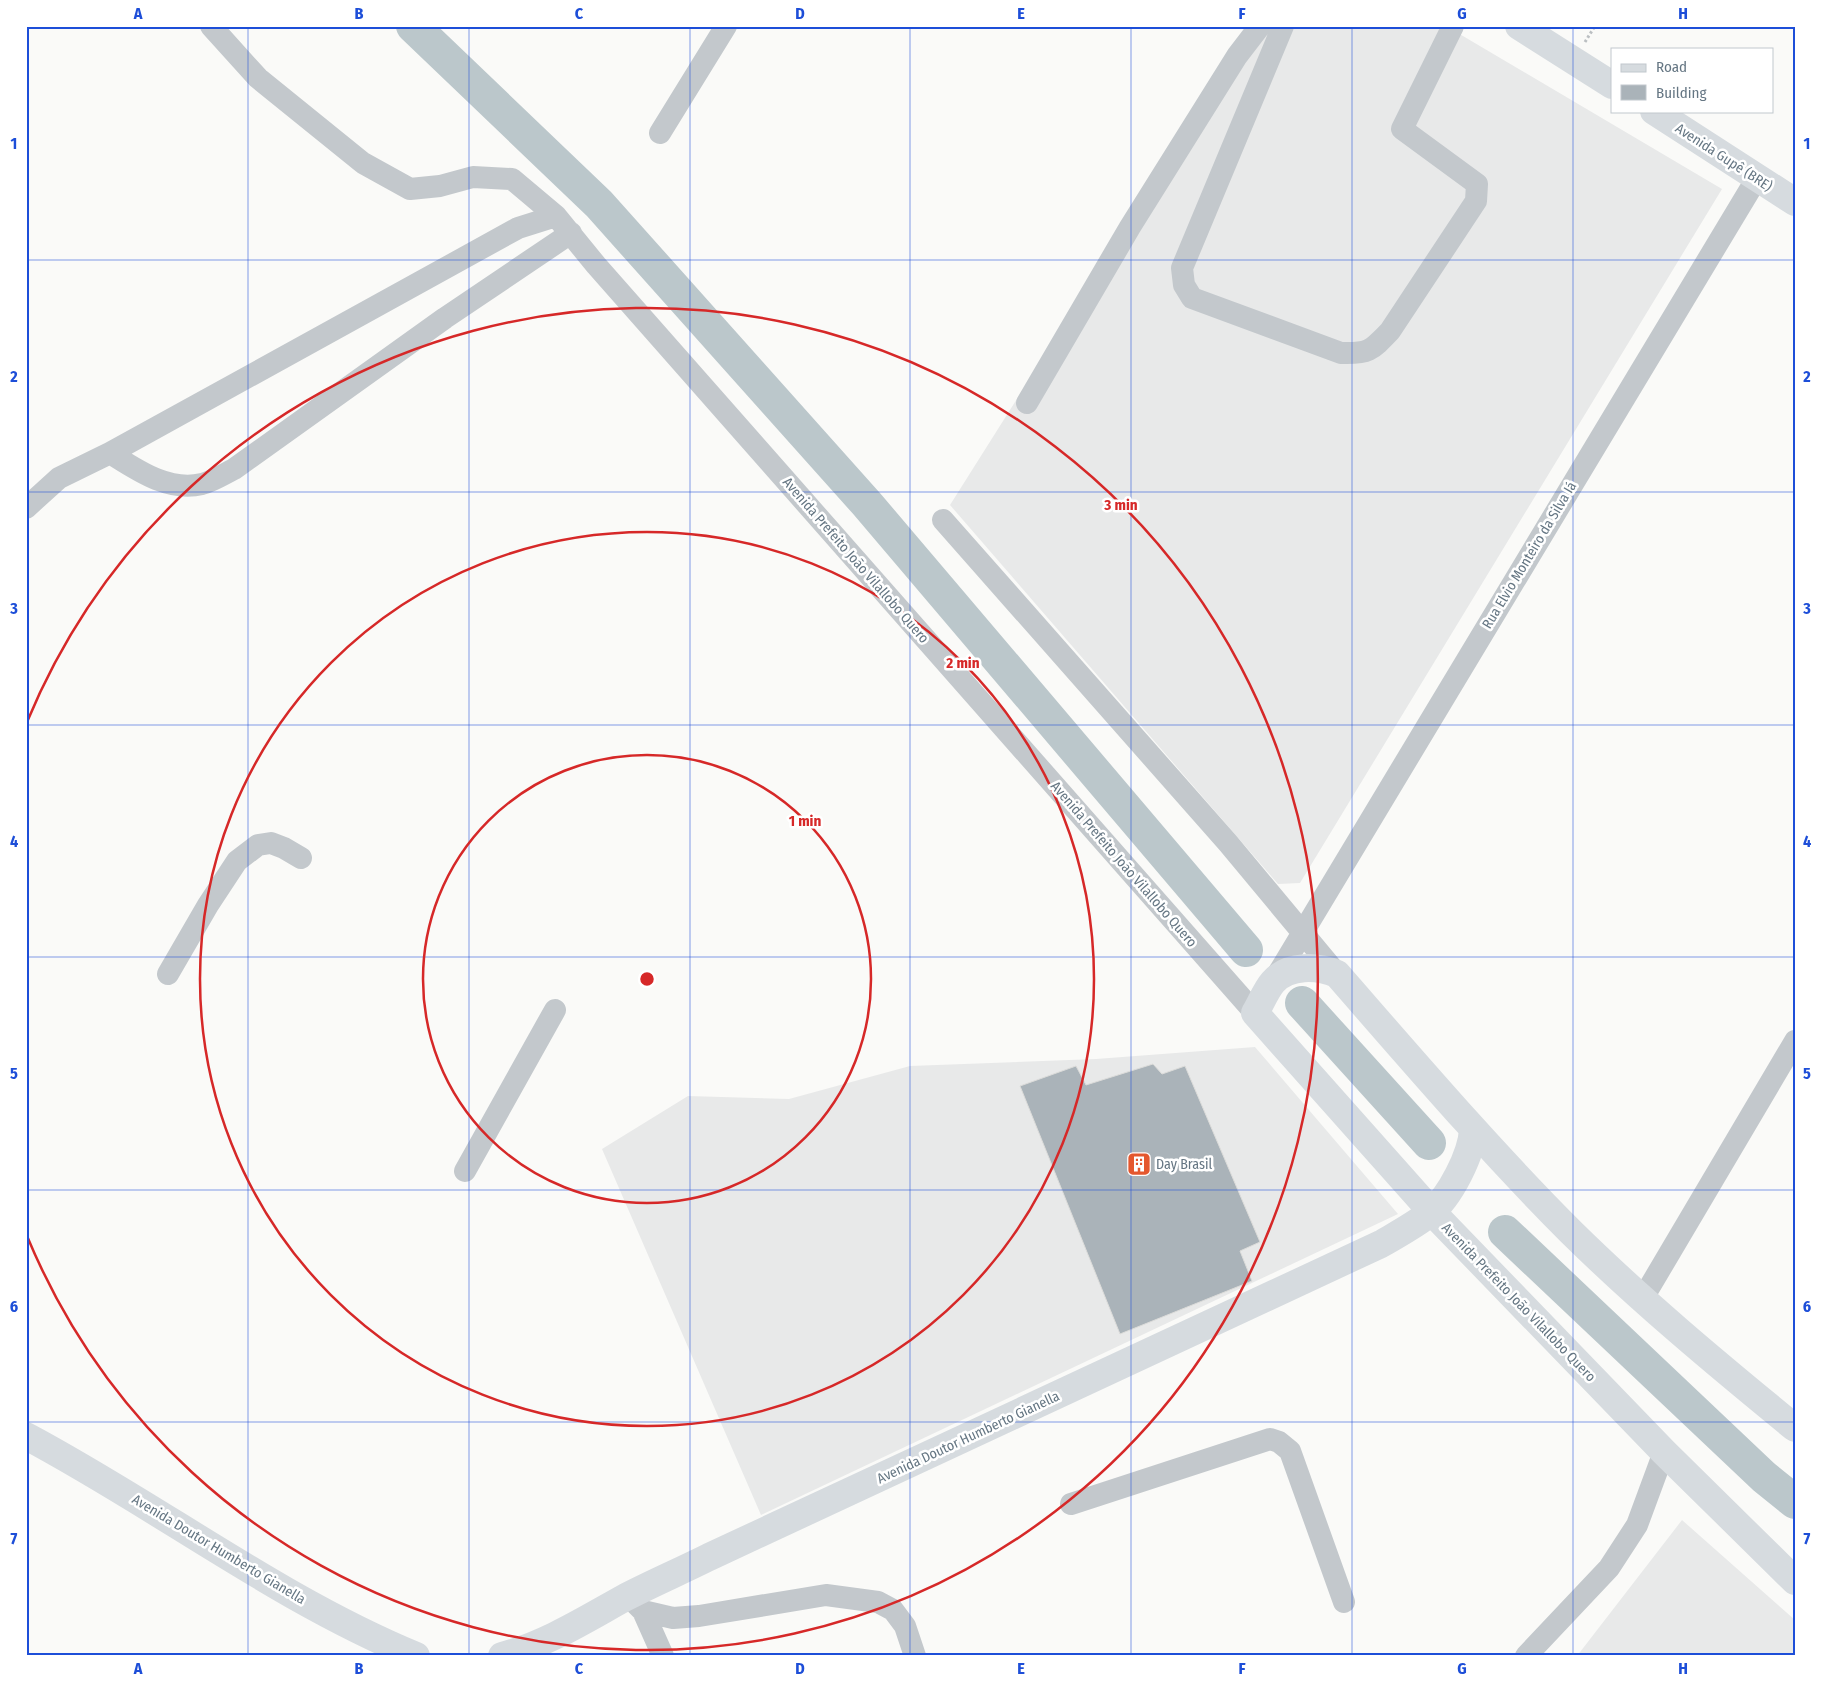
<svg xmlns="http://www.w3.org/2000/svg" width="1821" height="1682" font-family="'Fira Sans Condensed',sans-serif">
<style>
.built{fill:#e8e9e9}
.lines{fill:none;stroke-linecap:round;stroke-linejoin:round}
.river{stroke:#bbc7cb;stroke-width:34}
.building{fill:#aab3b9;stroke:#dcdcda}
.path{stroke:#bbbfc2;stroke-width:3;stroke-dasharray:2.5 2.5;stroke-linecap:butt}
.minor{stroke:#c3c8cc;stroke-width:22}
.major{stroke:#d6dbdf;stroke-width:28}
.grid{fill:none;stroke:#1d4ed8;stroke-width:1;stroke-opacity:0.55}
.ring{fill:none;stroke:#d62828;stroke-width:2.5}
.labels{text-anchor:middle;stroke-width:5;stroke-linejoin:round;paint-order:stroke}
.street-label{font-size:14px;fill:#657683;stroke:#fff}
.poi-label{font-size:14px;fill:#657683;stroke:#fff;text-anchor:start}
.centre{fill:#d62828;stroke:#fff;stroke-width:2.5}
.ring-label{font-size:15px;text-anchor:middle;font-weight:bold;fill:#d62828;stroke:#fff;stroke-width:5;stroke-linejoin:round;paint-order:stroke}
.neatline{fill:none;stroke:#1d4ed8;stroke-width:2}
.grid-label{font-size:16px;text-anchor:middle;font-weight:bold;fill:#1d4ed8}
</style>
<rect width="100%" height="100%" fill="#fafaf8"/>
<!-- built -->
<path class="built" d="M 1252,26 L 1446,26 L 1722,189 L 1300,883 L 1278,884 L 950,505 Z
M 1255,1047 L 1398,1214 L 761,1515 L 602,1149 L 688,1096 L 789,1099 L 910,1066 L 1096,1059 Z
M 1682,1520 L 1795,1620 L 1795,1656 L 1577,1656 Z"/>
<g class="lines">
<!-- river -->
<path class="river" d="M 413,26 L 599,204 L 867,504 L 1246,950
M 1302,1003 L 1429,1143
M 1505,1232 L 1764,1477 L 1795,1502"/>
</g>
<!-- building -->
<path class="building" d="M 1153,1064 L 1162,1074 L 1185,1066 L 1260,1242 L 1240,1251 L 1252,1281 L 1120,1334 L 1020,1086 L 1076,1066 L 1086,1085 Z"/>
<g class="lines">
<!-- path -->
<path class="path" d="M 1585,42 L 1595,26"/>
<!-- minor -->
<path class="minor" d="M 211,26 L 258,78 L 363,163 L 410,189 L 440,186 L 473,177 L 512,179 L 556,216
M 1283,26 L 1182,268 L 1184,285 L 1192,298 L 1341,353 C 1368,354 1371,351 1390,331 L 1476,201 L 1477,184 L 1402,129 L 1453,26
M 660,133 L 726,26
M 1027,403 L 1130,227 L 1237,56 L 1260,26
M 110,453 C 137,470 168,492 202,484 C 213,481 224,474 234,469 L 445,318 L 571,233
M 26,508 L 59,478 L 110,453 L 518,228 L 556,216 L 596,265 L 1255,1013
M 943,520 L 1228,843 L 1337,974
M 168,974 L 208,905 L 237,861 L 258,845 L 271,843 L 284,848 L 301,858
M 1273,982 L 1757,178
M 465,1171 L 555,1010
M 1643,1298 L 1795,1041
M 1071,1504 L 1270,1439 L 1279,1442 L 1290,1451 L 1344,1602
M 628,1596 L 643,1611 L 673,1618 L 699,1616 L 826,1595 L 878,1602 L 893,1610 L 905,1626 L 915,1656
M 643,1611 L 663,1656
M 1526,1656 L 1609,1568 L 1637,1525 L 1664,1452"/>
<!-- major -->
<path class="major" d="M 1519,26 L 1612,85
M 1654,111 L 1795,202
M 1795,1428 C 1718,1365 1641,1301 1571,1232 C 1489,1150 1413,1061 1337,974 C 1318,966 1289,964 1273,982 C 1266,990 1261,1003 1255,1013 L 1432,1212 L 1664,1452 L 1795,1581
M 26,1436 C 158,1506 278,1599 416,1656
M 502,1656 C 547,1644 586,1619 626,1597 C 653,1583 681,1571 709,1557 L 1381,1244 C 1398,1234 1415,1225 1430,1213 C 1450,1197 1472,1154 1473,1129"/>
</g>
<!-- grid -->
<path class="grid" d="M 248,26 L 248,1656M 469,26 L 469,1656M 690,26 L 690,1656M 910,26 L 910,1656M 1131,26 L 1131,1656M 1352,26 L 1352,1656M 1573,26 L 1573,1656M 26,260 L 1795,260M 26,492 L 1795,492M 26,725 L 1795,725M 26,957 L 1795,957M 26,1190 L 1795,1190M 26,1422 L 1795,1422"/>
<!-- distance rings -->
<g class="ring">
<circle cx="647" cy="979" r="224"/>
<circle cx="647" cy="979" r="447"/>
<path d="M27 722A671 671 0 1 1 27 1236"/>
</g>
<!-- icons -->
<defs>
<g id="building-square" transform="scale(1.25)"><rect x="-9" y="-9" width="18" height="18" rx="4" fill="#e4572e" stroke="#fff"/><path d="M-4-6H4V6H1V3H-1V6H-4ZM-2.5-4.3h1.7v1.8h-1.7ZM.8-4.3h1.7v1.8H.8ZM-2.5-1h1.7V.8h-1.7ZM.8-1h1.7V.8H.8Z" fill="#fff"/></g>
</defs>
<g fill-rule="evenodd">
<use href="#building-square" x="1139" y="1164"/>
</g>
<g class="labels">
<!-- street labels -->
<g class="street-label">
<text transform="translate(1724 157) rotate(33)" y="5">Avenida Gupê (BRE)</text>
<text transform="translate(1529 555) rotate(-59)" y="5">Rua Elvio Monteiro da Silva Iá</text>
<text transform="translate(856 560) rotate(49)" y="5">Avenida Prefeito João Vilallobo Quero</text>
<text transform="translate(1124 864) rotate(49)" y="5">Avenida Prefeito João Vilallobo Quero</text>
<text transform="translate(1519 1302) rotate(46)" y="5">Avenida Prefeito João Vilallobo Quero</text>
<text transform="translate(968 1437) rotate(-25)" y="5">Avenida Doutor Humberto Gianella</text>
<text transform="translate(219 1549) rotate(31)" y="5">Avenida Doutor Humberto Gianella</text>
</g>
<!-- poi labels -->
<g class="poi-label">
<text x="1156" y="1169">Day Brasil</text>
</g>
</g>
<circle cx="647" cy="979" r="8" class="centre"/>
<g class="ring-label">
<text x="1121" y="510">3 min</text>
<text x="963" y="668">2 min</text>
<text x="805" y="826">1 min</text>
</g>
<!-- border -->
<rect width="1821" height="1682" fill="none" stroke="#ffffff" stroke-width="55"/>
<!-- legend -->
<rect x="1611" y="48" width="162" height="65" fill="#ffffff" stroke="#c1c8cd"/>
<rect x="1621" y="64" width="25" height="8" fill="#d6dbdf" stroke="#c1c8cd"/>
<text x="1656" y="72" font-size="15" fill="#657683">Road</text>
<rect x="1621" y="85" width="25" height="15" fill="#aab3b9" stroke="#c1c8cd"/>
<text x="1656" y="98" font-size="15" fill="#657683">Building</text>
<rect x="28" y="28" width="1766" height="1626" class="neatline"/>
<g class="grid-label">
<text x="138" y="19">A</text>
<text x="359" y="19">B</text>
<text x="579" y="19">C</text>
<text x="800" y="19">D</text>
<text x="1021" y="19">E</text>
<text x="1242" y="19">F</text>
<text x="1462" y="19">G</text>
<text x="1683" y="19">H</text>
<text x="14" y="149">1</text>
<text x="1807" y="149">1</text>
<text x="14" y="382">2</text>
<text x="1807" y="382">2</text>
<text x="14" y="614">3</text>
<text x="1807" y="614">3</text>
<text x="14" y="847">4</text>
<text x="1807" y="847">4</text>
<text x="14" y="1079">5</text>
<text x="1807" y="1079">5</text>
<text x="14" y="1312">6</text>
<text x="1807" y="1312">6</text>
<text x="14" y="1544">7</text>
<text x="1807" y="1544">7</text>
<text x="138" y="1674">A</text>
<text x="359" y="1674">B</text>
<text x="579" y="1674">C</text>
<text x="800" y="1674">D</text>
<text x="1021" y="1674">E</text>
<text x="1242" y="1674">F</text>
<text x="1462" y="1674">G</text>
<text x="1683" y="1674">H</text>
</g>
</svg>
